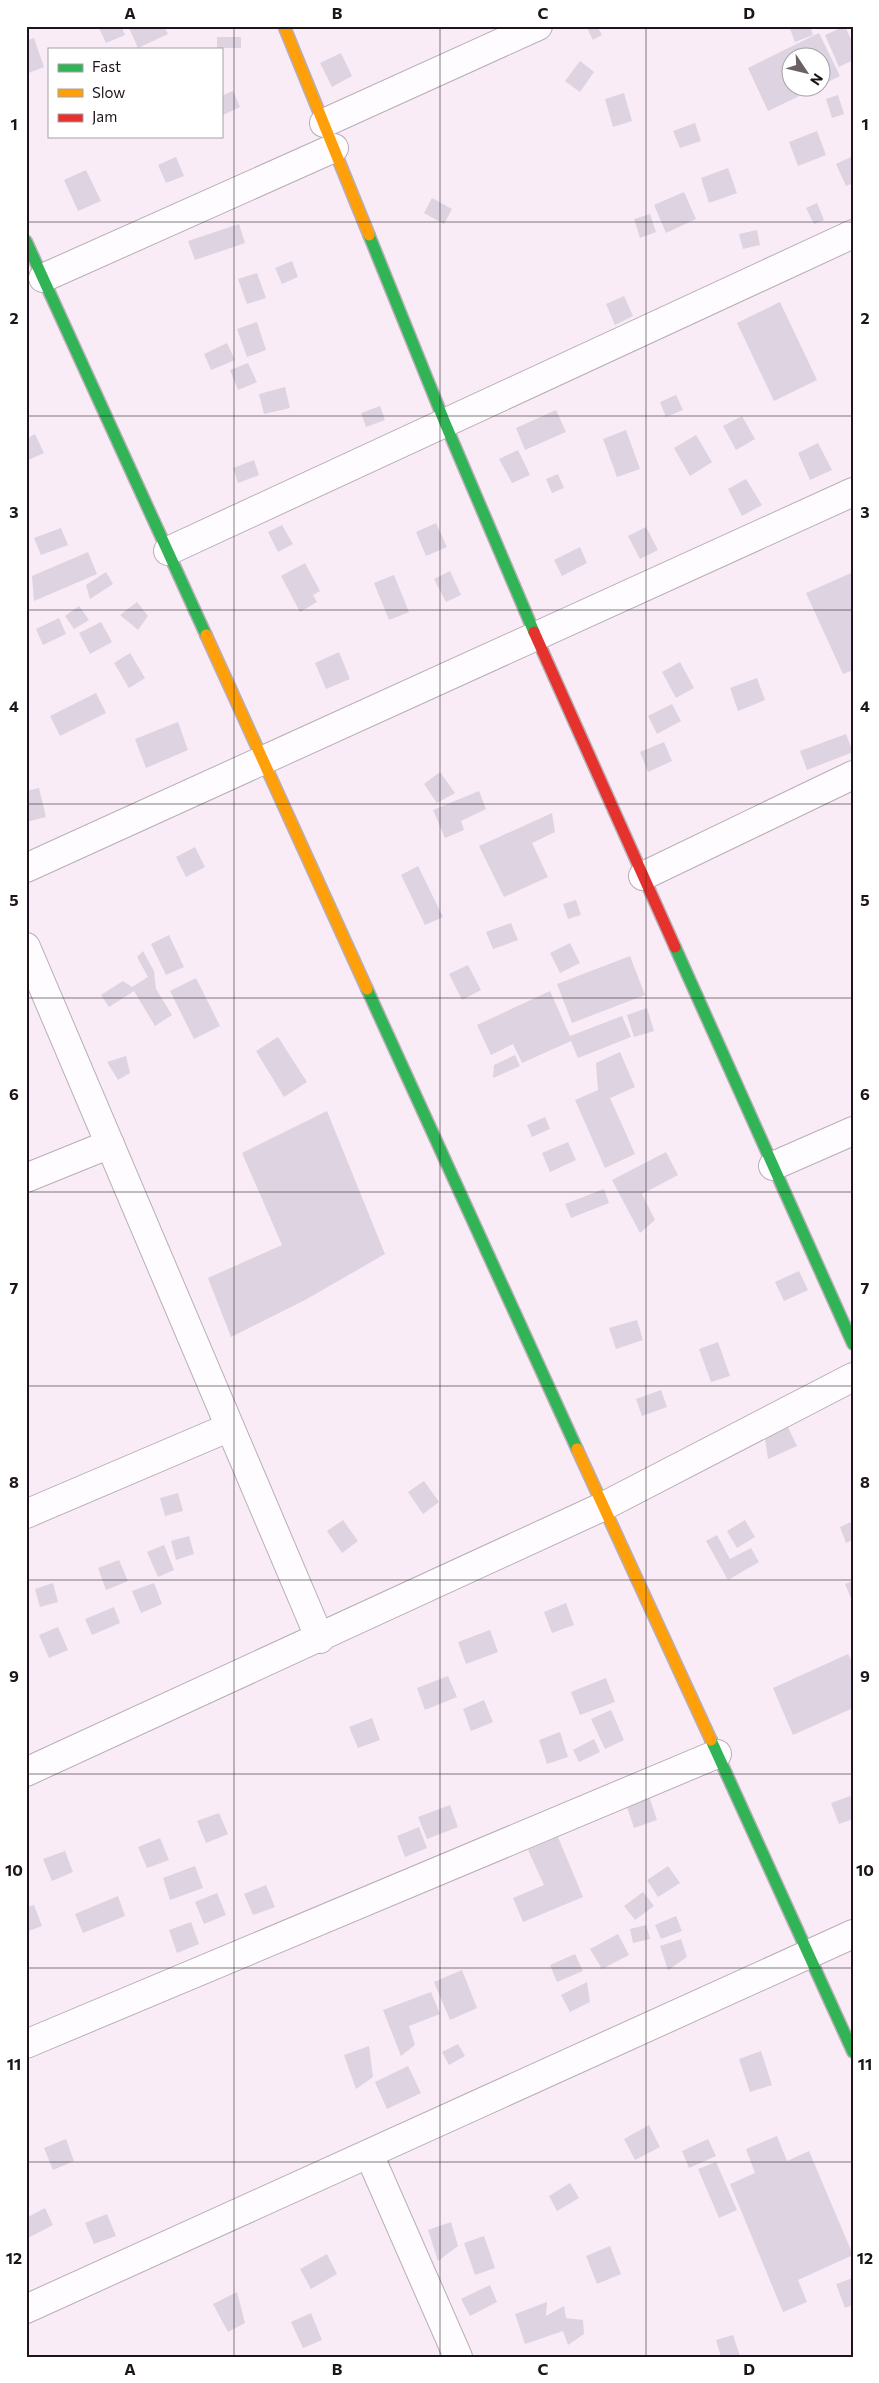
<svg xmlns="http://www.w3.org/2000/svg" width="879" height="2383" font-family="Commissioner,sans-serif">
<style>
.building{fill:#ddd3e1}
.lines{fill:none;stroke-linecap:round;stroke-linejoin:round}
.street-casing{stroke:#b8aeb6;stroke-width:30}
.fast-casing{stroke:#b8aeb6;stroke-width:14}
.slow-casing{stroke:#b8aeb6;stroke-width:14}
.jam-casing{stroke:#b8aeb6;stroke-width:14}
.street{stroke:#fefcfe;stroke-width:28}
.fast{stroke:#30b455;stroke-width:11}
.slow{stroke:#ff9f0a;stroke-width:11}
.jam{stroke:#e5322d;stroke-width:11}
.grid{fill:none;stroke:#1e151c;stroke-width:1;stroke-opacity:0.55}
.neatline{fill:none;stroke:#1e151c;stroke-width:2}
.grid-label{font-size:16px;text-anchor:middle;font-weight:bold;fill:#1e151c}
</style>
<rect width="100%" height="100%" fill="#f9ecf6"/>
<!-- building -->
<path class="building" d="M 98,26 L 121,26 L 125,35 L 106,43 Z
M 133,26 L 164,26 L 168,34 L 138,48 L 129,28 Z
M 586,26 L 597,26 L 602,35 L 593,40 Z
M 789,26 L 810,26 L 813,35 L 795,42 Z
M 845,26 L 853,44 L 853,60 L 839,67 L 825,35 Z
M 819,33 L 840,76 L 822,85 L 822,58 L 792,58 L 792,88 L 816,88 L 768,111 L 748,68 Z
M 217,37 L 241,37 L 241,48 L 217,48 Z
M 34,38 L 44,67 L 26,74 L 26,41 Z
M 341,53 L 352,76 L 332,87 L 320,63 Z
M 580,61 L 594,72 L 580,92 L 565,81 Z
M 233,91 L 240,107 L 221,116 L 221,96 Z
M 624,93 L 632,121 L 613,127 L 605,99 Z
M 838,95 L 844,114 L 832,118 L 826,99 Z
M 695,123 L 701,141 L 680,148 L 673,131 Z
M 817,131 L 826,155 L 798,166 L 789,142 Z
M 853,156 L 853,183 L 846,186 L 836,164 Z
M 176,157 L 184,176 L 166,183 L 158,165 Z
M 728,168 L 737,193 L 709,203 L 701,178 Z
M 86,170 L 101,201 L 78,211 L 64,180 Z
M 684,192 L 696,219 L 666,233 L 654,205 Z
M 432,198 L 452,209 L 444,224 L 424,213 Z
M 817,203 L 824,220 L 814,224 L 806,208 Z
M 650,214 L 656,232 L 640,238 L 634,219 Z
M 239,224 L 245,243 L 195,260 L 188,241 Z
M 757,230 L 760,245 L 743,249 L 739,234 Z
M 292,261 L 298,277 L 282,284 L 275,268 Z
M 257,273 L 266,298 L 247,304 L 238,279 Z
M 624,296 L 633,316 L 615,325 L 606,304 Z
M 780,302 L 817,380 L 774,401 L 737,323 Z
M 257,322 L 266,350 L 247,357 L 237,329 Z
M 227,343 L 235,360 L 211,370 L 204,354 Z
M 248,363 L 257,382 L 238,390 L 230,370 Z
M 285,387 L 290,408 L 264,414 L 259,394 Z
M 676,395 L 683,410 L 666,417 L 660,402 Z
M 380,406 L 385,420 L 366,427 L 361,413 Z
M 556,410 L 566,432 L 525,450 L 516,428 Z
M 742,416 L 755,439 L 736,450 L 723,426 Z
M 626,430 L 640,469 L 617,477 L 603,439 Z
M 35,434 L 44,453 L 26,461 L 26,439 Z
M 696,435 L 712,462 L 690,476 L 674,448 Z
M 818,443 L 832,470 L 810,480 L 798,453 Z
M 518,450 L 530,475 L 512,483 L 499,459 Z
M 254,460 L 259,475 L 238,483 L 233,468 Z
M 558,474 L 564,488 L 552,493 L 546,479 Z
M 746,479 L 762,505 L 742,516 L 728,489 Z
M 436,523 L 447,547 L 426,556 L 416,532 Z
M 282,525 L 293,544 L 278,552 L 268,532 Z
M 646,527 L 658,550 L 640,559 L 628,536 Z
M 61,528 L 68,545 L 41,555 L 34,538 Z
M 580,547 L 587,563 L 562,576 L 554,560 Z
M 88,552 L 97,574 L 34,601 L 32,576 Z
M 305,563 L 320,591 L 313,595 L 317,602 L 300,612 L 281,576 Z
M 450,571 L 461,595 L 446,602 L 434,579 Z
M 106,572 L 113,584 L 90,599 L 86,585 Z
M 851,573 L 853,670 L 843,674 L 806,593 Z
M 394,575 L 409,612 L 389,620 L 374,583 Z
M 137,602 L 148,616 L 138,630 L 120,615 Z
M 79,606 L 89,620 L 74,629 L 65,616 Z
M 59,618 L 66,634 L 43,645 L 36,629 Z
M 101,622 L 112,642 L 90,654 L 79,633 Z
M 339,652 L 350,679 L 326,689 L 315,663 Z
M 130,653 L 145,678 L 129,688 L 114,663 Z
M 680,662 L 694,688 L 676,698 L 662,672 Z
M 757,678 L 765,700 L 738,711 L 730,688 Z
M 96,693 L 106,713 L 60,736 L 50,716 Z
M 672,704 L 681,721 L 657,734 L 648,716 Z
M 178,722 L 188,750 L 146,768 L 135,739 Z
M 846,734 L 853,752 L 807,770 L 800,751 Z
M 664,742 L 672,761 L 648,772 L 640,752 Z
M 440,772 L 455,793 L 437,803 L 424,784 Z
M 39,788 L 46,817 L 26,822 L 26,791 Z
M 479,791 L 486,809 L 461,821 L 464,830 L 445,838 L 433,810 Z
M 552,813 L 555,832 L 532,843 L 548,877 L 504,897 L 479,846 Z
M 195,847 L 205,867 L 186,877 L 176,857 Z
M 418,866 L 443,917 L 425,925 L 401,875 Z
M 576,900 L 581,915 L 568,919 L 563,904 Z
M 511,923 L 518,940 L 493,949 L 486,932 Z
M 169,935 L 184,967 L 166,975 L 151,944 Z
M 570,943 L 580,963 L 560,973 L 550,953 Z
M 143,951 L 154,971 L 156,989 L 172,1015 L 155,1026 L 134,991 L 109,1007 L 101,995 L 123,981 L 132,987 L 148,977 L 137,957 Z
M 630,956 L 645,995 L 572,1023 L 557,984 Z
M 468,965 L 481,990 L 462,1000 L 449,974 Z
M 196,978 L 220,1026 L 194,1039 L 170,991 Z
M 550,991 L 570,1036 L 622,1016 L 631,1037 L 578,1058 L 571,1041 L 522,1063 L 513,1044 L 491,1055 L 477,1025 Z
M 647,1008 L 654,1031 L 634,1037 L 627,1015 Z
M 278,1037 L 307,1082 L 284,1097 L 256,1051 Z
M 620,1052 L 635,1087 L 610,1098 L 635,1154 L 605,1168 L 575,1100 L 598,1090 L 596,1063 Z
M 515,1055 L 520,1066 L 493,1078 L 494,1065 Z
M 126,1056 L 130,1073 L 118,1080 L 107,1062 Z
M 327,1111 L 385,1254 L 305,1300 L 231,1337 L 208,1278 L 282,1245 L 242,1153 Z
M 545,1117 L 550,1129 L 532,1137 L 527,1125 Z
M 568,1142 L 576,1160 L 550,1172 L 542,1153 Z
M 666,1152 L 678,1175 L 642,1194 L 655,1220 L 640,1233 L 612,1180 Z
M 604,1189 L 609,1203 L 571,1218 L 565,1204 Z
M 799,1271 L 808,1290 L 784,1301 L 775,1282 Z
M 637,1320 L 643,1340 L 616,1349 L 609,1328 Z
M 718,1342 L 730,1376 L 711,1382 L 699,1349 Z
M 661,1390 L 667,1407 L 642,1416 L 636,1399 Z
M 785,1421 L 797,1446 L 768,1459 L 764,1432 Z
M 424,1481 L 439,1502 L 423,1514 L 408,1492 Z
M 178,1493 L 183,1511 L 165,1516 L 160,1498 Z
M 343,1520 L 358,1541 L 342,1553 L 327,1531 Z
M 745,1520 L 755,1537 L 737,1548 L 727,1531 Z
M 853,1521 L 853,1540 L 846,1543 L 840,1527 Z
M 717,1535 L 730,1559 L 751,1548 L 759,1562 L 728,1580 L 706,1541 Z
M 189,1536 L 194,1554 L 176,1560 L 171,1541 Z
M 164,1545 L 174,1570 L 158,1577 L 147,1552 Z
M 119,1560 L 128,1581 L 106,1590 L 98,1568 Z
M 853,1581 L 853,1603 L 845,1584 Z
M 53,1583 L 58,1602 L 40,1607 L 35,1589 Z
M 154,1583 L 162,1604 L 141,1613 L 132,1591 Z
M 566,1603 L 574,1625 L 552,1633 L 544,1612 Z
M 114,1607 L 120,1623 L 92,1635 L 85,1619 Z
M 58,1627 L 68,1650 L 49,1658 L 39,1635 Z
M 490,1630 L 498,1652 L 466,1664 L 458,1642 Z
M 848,1654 L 853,1664 L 853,1708 L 793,1735 L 773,1688 Z
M 448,1676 L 457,1697 L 425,1710 L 417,1688 Z
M 606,1678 L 615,1702 L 580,1715 L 571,1692 Z
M 484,1700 L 493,1722 L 471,1731 L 463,1709 Z
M 611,1710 L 624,1740 L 605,1749 L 591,1719 Z
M 372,1718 L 380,1740 L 358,1748 L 349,1727 Z
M 560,1732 L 568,1757 L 547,1764 L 539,1740 Z
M 594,1739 L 600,1752 L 579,1762 L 573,1750 Z
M 647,1790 L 657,1820 L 634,1828 L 624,1798 Z
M 850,1796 L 853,1803 L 853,1819 L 839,1824 L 831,1803 Z
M 450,1805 L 458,1827 L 427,1839 L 418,1817 Z
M 219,1813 L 228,1834 L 206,1843 L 197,1821 Z
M 419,1827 L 427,1848 L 405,1857 L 397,1836 Z
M 558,1837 L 583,1897 L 523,1922 L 513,1898 L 544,1885 L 528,1850 Z
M 160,1838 L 169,1860 L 147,1868 L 138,1847 Z
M 65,1851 L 73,1872 L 52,1881 L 43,1859 Z
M 195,1866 L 203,1888 L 170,1900 L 163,1878 Z
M 668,1866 L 680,1883 L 658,1897 L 647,1880 Z
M 266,1885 L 275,1907 L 253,1915 L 244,1894 Z
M 643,1892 L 654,1906 L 635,1920 L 624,1906 Z
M 217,1893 L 226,1915 L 204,1924 L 195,1902 Z
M 118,1896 L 125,1916 L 83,1933 L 75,1914 Z
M 34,1905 L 42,1926 L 26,1932 L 26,1907 Z
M 676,1916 L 682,1931 L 661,1939 L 655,1925 Z
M 191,1922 L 199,1944 L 177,1953 L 169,1930 Z
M 646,1925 L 650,1939 L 633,1943 L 630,1929 Z
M 618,1934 L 629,1955 L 602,1969 L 590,1949 Z
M 681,1939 L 687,1957 L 668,1970 L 660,1946 Z
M 575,1954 L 583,1971 L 557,1982 L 550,1965 Z
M 462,1970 L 477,2008 L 450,2020 L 434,1982 Z
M 587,1982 L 590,2002 L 570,2012 L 561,1995 Z
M 431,1992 L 440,2014 L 409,2026 L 415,2045 L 401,2056 L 383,2010 Z
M 458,2044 L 465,2056 L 449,2065 L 442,2052 Z
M 369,2046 L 373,2077 L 356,2089 L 344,2055 Z
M 761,2051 L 772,2085 L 750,2092 L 739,2059 Z
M 408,2066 L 421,2093 L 387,2109 L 375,2082 Z
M 649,2125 L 660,2147 L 635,2160 L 624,2139 Z
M 777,2136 L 787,2161 L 809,2151 L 853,2255 L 798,2280 L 807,2302 L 783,2312 L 730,2184 L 755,2173 L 746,2149 Z
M 66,2139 L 74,2161 L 53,2170 L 44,2148 Z
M 708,2139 L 716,2156 L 689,2168 L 682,2151 Z
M 716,2162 L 737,2210 L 719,2218 L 698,2169 Z
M 570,2183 L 579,2198 L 557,2211 L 549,2196 Z
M 45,2208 L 53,2225 L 26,2239 L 26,2218 Z
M 107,2214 L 116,2236 L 94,2244 L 85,2223 Z
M 451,2222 L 458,2246 L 438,2261 L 428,2230 Z
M 484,2236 L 495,2268 L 475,2275 L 464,2243 Z
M 610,2246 L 621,2274 L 597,2284 L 586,2256 Z
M 327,2254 L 337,2274 L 311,2289 L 300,2269 Z
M 853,2278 L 853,2305 L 845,2308 L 836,2284 Z
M 490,2285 L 497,2302 L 470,2316 L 461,2299 Z
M 237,2292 L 245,2323 L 228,2332 L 213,2304 Z
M 547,2302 L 546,2316 L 564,2306 L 566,2318 L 583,2320 L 584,2334 L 568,2345 L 563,2331 L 525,2344 L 515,2314 Z
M 311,2313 L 322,2340 L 303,2348 L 291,2322 Z
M 733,2335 L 740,2356 L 721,2357 L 716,2340 Z"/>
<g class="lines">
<!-- street casing -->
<g class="street-casing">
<path id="street" d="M 324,123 L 538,26
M 43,278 L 334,148
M 168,551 L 853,234
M 26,868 L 853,492
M 643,876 L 853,775
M 26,947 L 320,1639
M 773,1166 L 853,1131
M 26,1178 L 110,1144
M 26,1514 L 230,1427
M 26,1772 L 602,1507 L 853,1377
M 26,2044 L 717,1754
M 369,2154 L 458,2357
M 26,2309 L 853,1934"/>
</g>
<!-- fast casing -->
<g class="fast-casing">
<path id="fast" d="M 369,235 L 445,423 L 534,632
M 26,241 L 206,635
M 675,947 L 853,1344
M 367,989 L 577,1449
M 711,1740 L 853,2052"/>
</g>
<!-- slow casing -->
<g class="slow-casing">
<path id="slow" d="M 284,26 L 369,235
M 206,635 L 367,989
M 577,1449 L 711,1740"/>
</g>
<!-- jam casing -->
<g class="jam-casing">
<path id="jam" d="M 534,632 L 675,947"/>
</g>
<!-- street -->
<use href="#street" class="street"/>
<!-- fast -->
<use href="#fast" class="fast"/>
<!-- slow -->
<use href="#slow" class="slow"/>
<!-- jam -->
<use href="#jam" class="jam"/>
</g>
<!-- grid -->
<path class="grid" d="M 234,26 L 234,2357M 440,26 L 440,2357M 646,26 L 646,2357M 26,222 L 853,222M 26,416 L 853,416M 26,610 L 853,610M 26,804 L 853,804M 26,998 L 853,998M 26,1192 L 853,1192M 26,1386 L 853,1386M 26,1580 L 853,1580M 26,1774 L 853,1774M 26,1968 L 853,1968M 26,2162 L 853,2162"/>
<!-- border -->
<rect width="879" height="2383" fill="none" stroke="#ffffff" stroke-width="55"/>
<!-- legend -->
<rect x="48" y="48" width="175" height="90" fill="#ffffff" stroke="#a5a1a4"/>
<rect x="58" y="64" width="25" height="8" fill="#30b455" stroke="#a5a1a4"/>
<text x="92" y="72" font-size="15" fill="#1e151c">Fast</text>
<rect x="58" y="89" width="25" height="8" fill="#ff9f0a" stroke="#a5a1a4"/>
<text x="92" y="98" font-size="15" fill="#1e151c">Slow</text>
<rect x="58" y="114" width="25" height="8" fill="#e5322d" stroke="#a5a1a4"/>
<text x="92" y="122" font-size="15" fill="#1e151c">Jam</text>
<!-- north arrow -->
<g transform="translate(806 72) rotate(125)"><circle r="24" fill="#ffffff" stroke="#a5a1a4"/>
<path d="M0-4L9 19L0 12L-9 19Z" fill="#6b6068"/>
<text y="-8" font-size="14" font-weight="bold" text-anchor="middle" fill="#1e151c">N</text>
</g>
<rect x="28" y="28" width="824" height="2328" class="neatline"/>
<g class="grid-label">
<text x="130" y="19">A</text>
<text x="337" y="19">B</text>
<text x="543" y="19">C</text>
<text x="749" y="19">D</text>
<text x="14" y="130">1</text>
<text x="865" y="130">1</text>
<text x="14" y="324">2</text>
<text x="865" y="324">2</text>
<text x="14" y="518">3</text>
<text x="865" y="518">3</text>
<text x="14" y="712">4</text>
<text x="865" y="712">4</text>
<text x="14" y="906">5</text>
<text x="865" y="906">5</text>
<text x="14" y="1100">6</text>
<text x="865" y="1100">6</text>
<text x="14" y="1294">7</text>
<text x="865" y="1294">7</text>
<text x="14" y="1488">8</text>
<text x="865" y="1488">8</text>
<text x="14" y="1682">9</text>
<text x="865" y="1682">9</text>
<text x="14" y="1876">10</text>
<text x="865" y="1876">10</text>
<text x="14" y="2070">11</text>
<text x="865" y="2070">11</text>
<text x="14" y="2264">12</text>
<text x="865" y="2264">12</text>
<text x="130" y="2375">A</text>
<text x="337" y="2375">B</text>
<text x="543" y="2375">C</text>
<text x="749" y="2375">D</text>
</g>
</svg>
